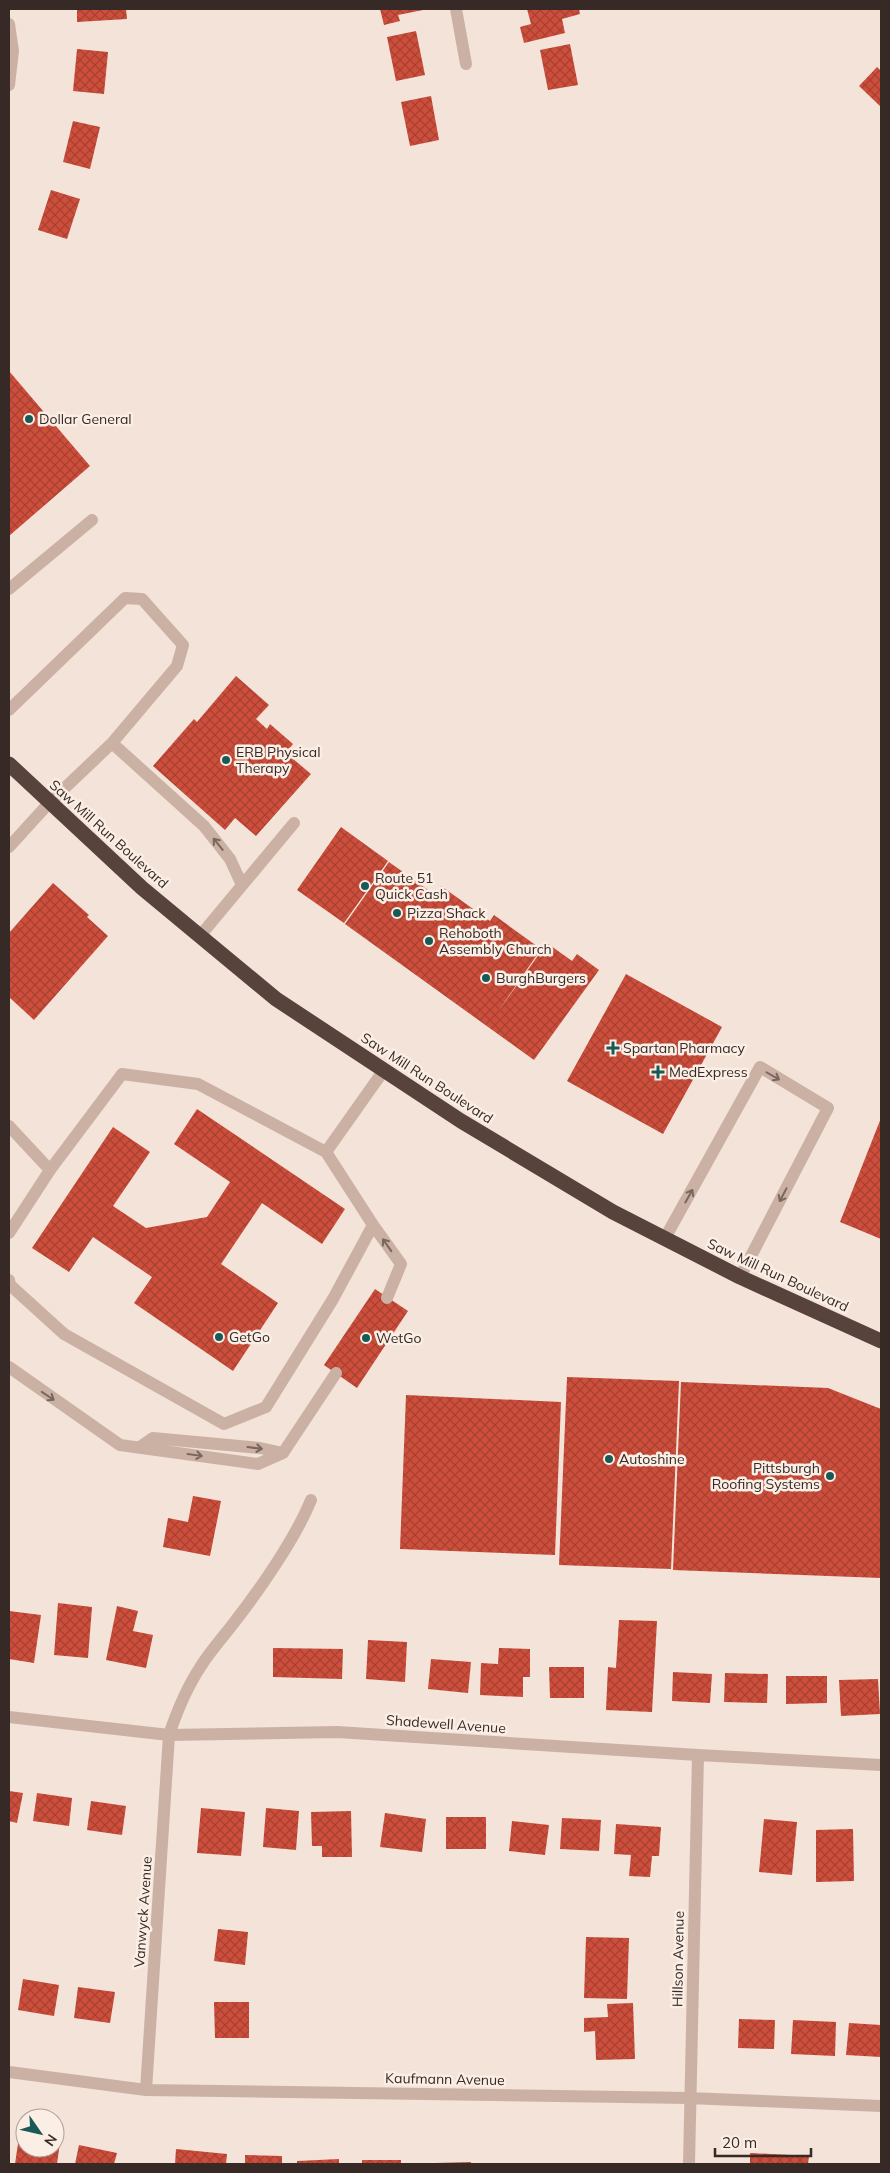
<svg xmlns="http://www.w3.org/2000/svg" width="890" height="2173" font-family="Mulish,sans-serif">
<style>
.building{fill:url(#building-cross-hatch)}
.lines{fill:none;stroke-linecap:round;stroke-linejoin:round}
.lane{stroke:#cbb1a4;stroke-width:12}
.street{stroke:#cbb1a4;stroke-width:12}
.highway{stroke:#58423c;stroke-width:15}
.oneway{stroke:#79665f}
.poi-dot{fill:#195a57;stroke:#faeee5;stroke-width:2}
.labels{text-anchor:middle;stroke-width:5;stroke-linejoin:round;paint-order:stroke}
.poi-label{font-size:14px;fill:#362926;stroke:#faeee5;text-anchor:start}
.street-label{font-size:14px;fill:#362926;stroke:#faeee5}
</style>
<defs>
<pattern id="building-cross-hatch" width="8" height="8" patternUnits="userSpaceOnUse" patternTransform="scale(1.25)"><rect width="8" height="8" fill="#ce4e3c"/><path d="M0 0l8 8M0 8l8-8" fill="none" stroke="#a84132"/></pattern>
</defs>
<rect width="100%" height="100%" fill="#f3e3d8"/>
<!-- building -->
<path class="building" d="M 77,9 L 126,9 L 127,19 L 77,22 Z
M 380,9 L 423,9 L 423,10 L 398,15 L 400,21 L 384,25 Z
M 527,9 L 579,9 L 580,14 L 562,19 L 565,33 L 524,43 L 520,27 L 531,24 Z
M 416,31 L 425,75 L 396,81 L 387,37 Z
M 570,44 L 578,85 L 548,90 L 540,50 Z
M 77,49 L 108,52 L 104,94 L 73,91 Z
M 877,67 L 881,71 L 881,107 L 859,86 Z
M 431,96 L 439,140 L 410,146 L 401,102 Z
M 73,121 L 100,127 L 90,169 L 63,162 Z
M 51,190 L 80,199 L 67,239 L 38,230 Z
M 9,371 L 90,466 L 9,536 Z
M 236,676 L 269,705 L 256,719 L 267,729 L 270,724 L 293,744 L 286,753 L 311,774 L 256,836 L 235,818 L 225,830 L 153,766 L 194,719 L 197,722 Z
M 341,827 L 388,861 L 344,923 L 297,890 Z
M 389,862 L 435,895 L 441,886 L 490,921 L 494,915 L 541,949 L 499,1010 L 547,943 L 572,961 L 577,954 L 599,970 L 534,1060 L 345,924 Z
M 53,883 L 89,915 L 87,917 L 108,936 L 34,1020 L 9,997 L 9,933 Z
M 626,974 L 722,1027 L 663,1134 L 567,1081 Z
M 197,1109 L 345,1209 L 322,1244 L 262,1203 L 221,1264 L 278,1303 L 233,1371 L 134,1303 L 152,1277 L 93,1237 L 69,1272 L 32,1248 L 113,1127 L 150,1152 L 113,1206 L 146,1228 L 207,1217 L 230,1182 L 174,1144 Z
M 881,1118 L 881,1239 L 840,1222 Z
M 375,1289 L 408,1311 L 357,1388 L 324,1365 Z
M 567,1377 L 679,1381 L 671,1569 L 559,1565 Z
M 681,1382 L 828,1388 L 881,1409 L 881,1578 L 673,1570 Z
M 406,1395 L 561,1402 L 555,1555 L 400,1549 Z
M 193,1496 L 221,1501 L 210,1556 L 163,1547 L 168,1518 L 188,1522 Z
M 58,1603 L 92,1607 L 88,1658 L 54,1655 Z
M 117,1606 L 138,1611 L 133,1631 L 153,1635 L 146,1668 L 106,1660 Z
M 9,1611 L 41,1615 L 34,1663 L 9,1659 Z
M 619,1620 L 657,1621 L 652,1712 L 606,1710 L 608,1667 L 616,1668 Z
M 368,1640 L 407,1642 L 405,1682 L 366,1679 Z
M 273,1648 L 343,1649 L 342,1679 L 273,1677 Z
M 499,1648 L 530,1649 L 530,1677 L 523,1677 L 523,1697 L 480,1695 L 481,1663 L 498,1664 Z
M 431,1659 L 471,1662 L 468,1693 L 428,1689 Z
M 549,1667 L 584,1667 L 584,1698 L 550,1698 Z
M 673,1672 L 712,1674 L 710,1703 L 672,1701 Z
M 725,1673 L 768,1674 L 767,1703 L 724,1702 Z
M 786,1676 L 827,1676 L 827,1703 L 786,1704 Z
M 878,1679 L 880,1714 L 841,1716 L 839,1680 Z
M 9,1791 L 23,1793 L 17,1823 L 9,1821 Z
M 37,1793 L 72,1798 L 69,1826 L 33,1821 Z
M 91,1801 L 126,1806 L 122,1835 L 87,1830 Z
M 201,1808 L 245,1812 L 241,1856 L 197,1853 Z
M 266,1808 L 299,1811 L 296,1850 L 263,1847 Z
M 351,1811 L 352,1857 L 322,1857 L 322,1846 L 312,1846 L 311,1812 Z
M 385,1813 L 426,1819 L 422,1852 L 380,1847 Z
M 446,1817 L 486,1817 L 486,1849 L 446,1849 Z
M 562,1818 L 601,1820 L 599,1851 L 560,1849 Z
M 764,1819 L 797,1822 L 792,1875 L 759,1872 Z
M 512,1821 L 549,1825 L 545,1855 L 509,1851 Z
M 616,1824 L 661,1827 L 659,1856 L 652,1856 L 650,1877 L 629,1876 L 631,1855 L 614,1854 Z
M 853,1829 L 854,1881 L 816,1882 L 816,1830 Z
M 218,1929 L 248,1932 L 245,1965 L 214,1961 Z
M 586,1937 L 629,1938 L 627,1999 L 584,1998 Z
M 23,1979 L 59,1985 L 54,2016 L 18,2010 Z
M 78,1987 L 115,1992 L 110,2023 L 74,2018 Z
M 214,2002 L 249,2002 L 249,2038 L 215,2038 Z
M 633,2003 L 635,2059 L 596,2060 L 595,2031 L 584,2032 L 584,2018 L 608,2017 L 607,2004 Z
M 739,2019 L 775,2020 L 774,2049 L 738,2048 Z
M 793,2020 L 836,2022 L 835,2056 L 791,2054 Z
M 849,2023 L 881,2025 L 881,2057 L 846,2055 Z
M 19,2137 L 25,2138 L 25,2148 L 55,2148 L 55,2142 L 60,2142 L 57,2164 L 15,2164 Z
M 79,2145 L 117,2153 L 114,2164 L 75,2164 Z
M 176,2149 L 227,2154 L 226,2164 L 175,2164 Z
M 750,2153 L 809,2156 L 808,2164 L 750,2164 Z
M 245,2155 L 282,2156 L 282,2164 L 245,2164 Z
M 339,2159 L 339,2164 L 297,2164 L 297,2161 Z
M 362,2160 L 401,2160 L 401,2164 L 362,2164 Z
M 471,2162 L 471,2164 L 435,2164 L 435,2163 Z"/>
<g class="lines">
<!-- lane -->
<path class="lane" d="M 9,589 L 92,520
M 9,710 L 125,598 L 142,599 L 183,645 L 177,666 L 112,743 L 49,803 L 9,847
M 112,743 L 204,826 L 230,859 L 242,885
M 200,936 L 294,823
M 9,1126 L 50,1170
M 326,1152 L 384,1070
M 373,1225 L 401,1264 L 387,1298
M 9,1233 L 50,1170 L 122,1074 L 198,1084 L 326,1152 L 373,1225 L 333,1299 L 266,1407 L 224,1424 L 64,1334 L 10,1285 L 9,1280
M 665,1238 L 760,1067 L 828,1108 L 740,1277
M 9,1367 L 120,1445 L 258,1464 L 283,1453
M 140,1447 L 153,1438 L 260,1448 L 283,1453 L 336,1373
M 169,1735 C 177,1711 187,1687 201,1666 C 211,1650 225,1635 236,1620 C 261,1588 296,1537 311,1500"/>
<!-- street -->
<path class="street" d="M 456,9 L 466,64
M 9,24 L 13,51 L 9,85
M 9,1717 L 169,1735 L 337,1732 L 698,1755 L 881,1765
M 9,2072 L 146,2090 L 689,2098 L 881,2106
M 146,2090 L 169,1735
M 689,2164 L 698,1755"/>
<!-- highway -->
<path class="highway" d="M 9,764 L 142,888 L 276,999 L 461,1121 L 613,1212 L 740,1277 L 881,1341"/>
</g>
<!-- one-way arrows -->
<defs><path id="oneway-shaft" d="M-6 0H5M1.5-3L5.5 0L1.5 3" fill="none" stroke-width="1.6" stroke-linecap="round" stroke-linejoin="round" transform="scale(1.25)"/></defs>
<g class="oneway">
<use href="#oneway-shaft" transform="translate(218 844) rotate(-129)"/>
<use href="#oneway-shaft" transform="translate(773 1076) rotate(30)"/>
<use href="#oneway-shaft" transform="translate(783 1195) rotate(118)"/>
<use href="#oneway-shaft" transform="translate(689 1196) rotate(-61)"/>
<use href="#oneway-shaft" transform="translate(387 1245) rotate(-125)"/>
<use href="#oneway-shaft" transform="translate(48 1396) rotate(34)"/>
<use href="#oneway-shaft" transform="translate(255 1448) rotate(7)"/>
<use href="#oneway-shaft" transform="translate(195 1455) rotate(8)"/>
</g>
<!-- markers -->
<g class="poi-dot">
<circle cx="29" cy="419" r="5"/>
<circle cx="226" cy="760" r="5"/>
<circle cx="365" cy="886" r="5"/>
<circle cx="397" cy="913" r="5"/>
<circle cx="429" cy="941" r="5"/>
<circle cx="486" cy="978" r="5"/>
<path d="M610.5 1040.5h5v5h5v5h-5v5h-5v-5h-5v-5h5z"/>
<path d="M655.5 1064.5h5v5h5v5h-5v5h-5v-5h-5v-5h5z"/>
<circle cx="219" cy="1337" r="5"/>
<circle cx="366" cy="1338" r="5"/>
<circle cx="609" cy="1459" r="5"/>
<circle cx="830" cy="1476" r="5"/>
</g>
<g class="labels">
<!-- poi labels -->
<g class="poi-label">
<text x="39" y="424">Dollar General</text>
<text x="236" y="757">ERB Physical<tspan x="236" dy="16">Therapy</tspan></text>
<text x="375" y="883">Route 51<tspan x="375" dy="16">Quick Cash</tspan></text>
<text x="407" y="918">Pizza Shack</text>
<text x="439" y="938">Rehoboth<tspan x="439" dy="16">Assembly Church</tspan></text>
<text x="496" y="983">BurghBurgers</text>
<text x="623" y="1053">Spartan Pharmacy</text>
<text x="669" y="1077">MedExpress</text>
<text x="229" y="1342">GetGo</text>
<text x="376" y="1343">WetGo</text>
<text x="619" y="1464">Autoshine</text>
<text x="820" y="1473" text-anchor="end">Pittsburgh<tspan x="820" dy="16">Roofing Systems</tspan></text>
</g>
<!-- street labels -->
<g class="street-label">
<text transform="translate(109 834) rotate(42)" y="5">Saw Mill Run Boulevard</text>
<text transform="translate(427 1078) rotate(33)" y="5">Saw Mill Run Boulevard</text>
<text transform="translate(778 1275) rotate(25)" y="5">Saw Mill Run Boulevard</text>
<text transform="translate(446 1724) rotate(4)" y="5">Shadewell Avenue</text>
<text transform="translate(143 1912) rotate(-86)" y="5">Vanwyck Avenue</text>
<text transform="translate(678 1959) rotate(-89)" y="5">Hillson Avenue</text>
<text transform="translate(445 2079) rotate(1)" y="5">Kaufmann Avenue</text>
</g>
</g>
<!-- border -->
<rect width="890" height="2173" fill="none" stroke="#362926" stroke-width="20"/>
<!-- north arrow -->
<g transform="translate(40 2133) rotate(124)"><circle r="24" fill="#faeee5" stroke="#ac9f99"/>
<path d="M0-4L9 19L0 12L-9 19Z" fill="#195a57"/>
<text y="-8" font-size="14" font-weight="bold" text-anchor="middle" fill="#362926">N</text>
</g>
<!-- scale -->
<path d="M715 2148v8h96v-8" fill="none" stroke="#362926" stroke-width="2.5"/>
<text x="722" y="2148" font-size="15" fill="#362926" stroke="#faeee5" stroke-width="4" paint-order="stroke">20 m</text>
</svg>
